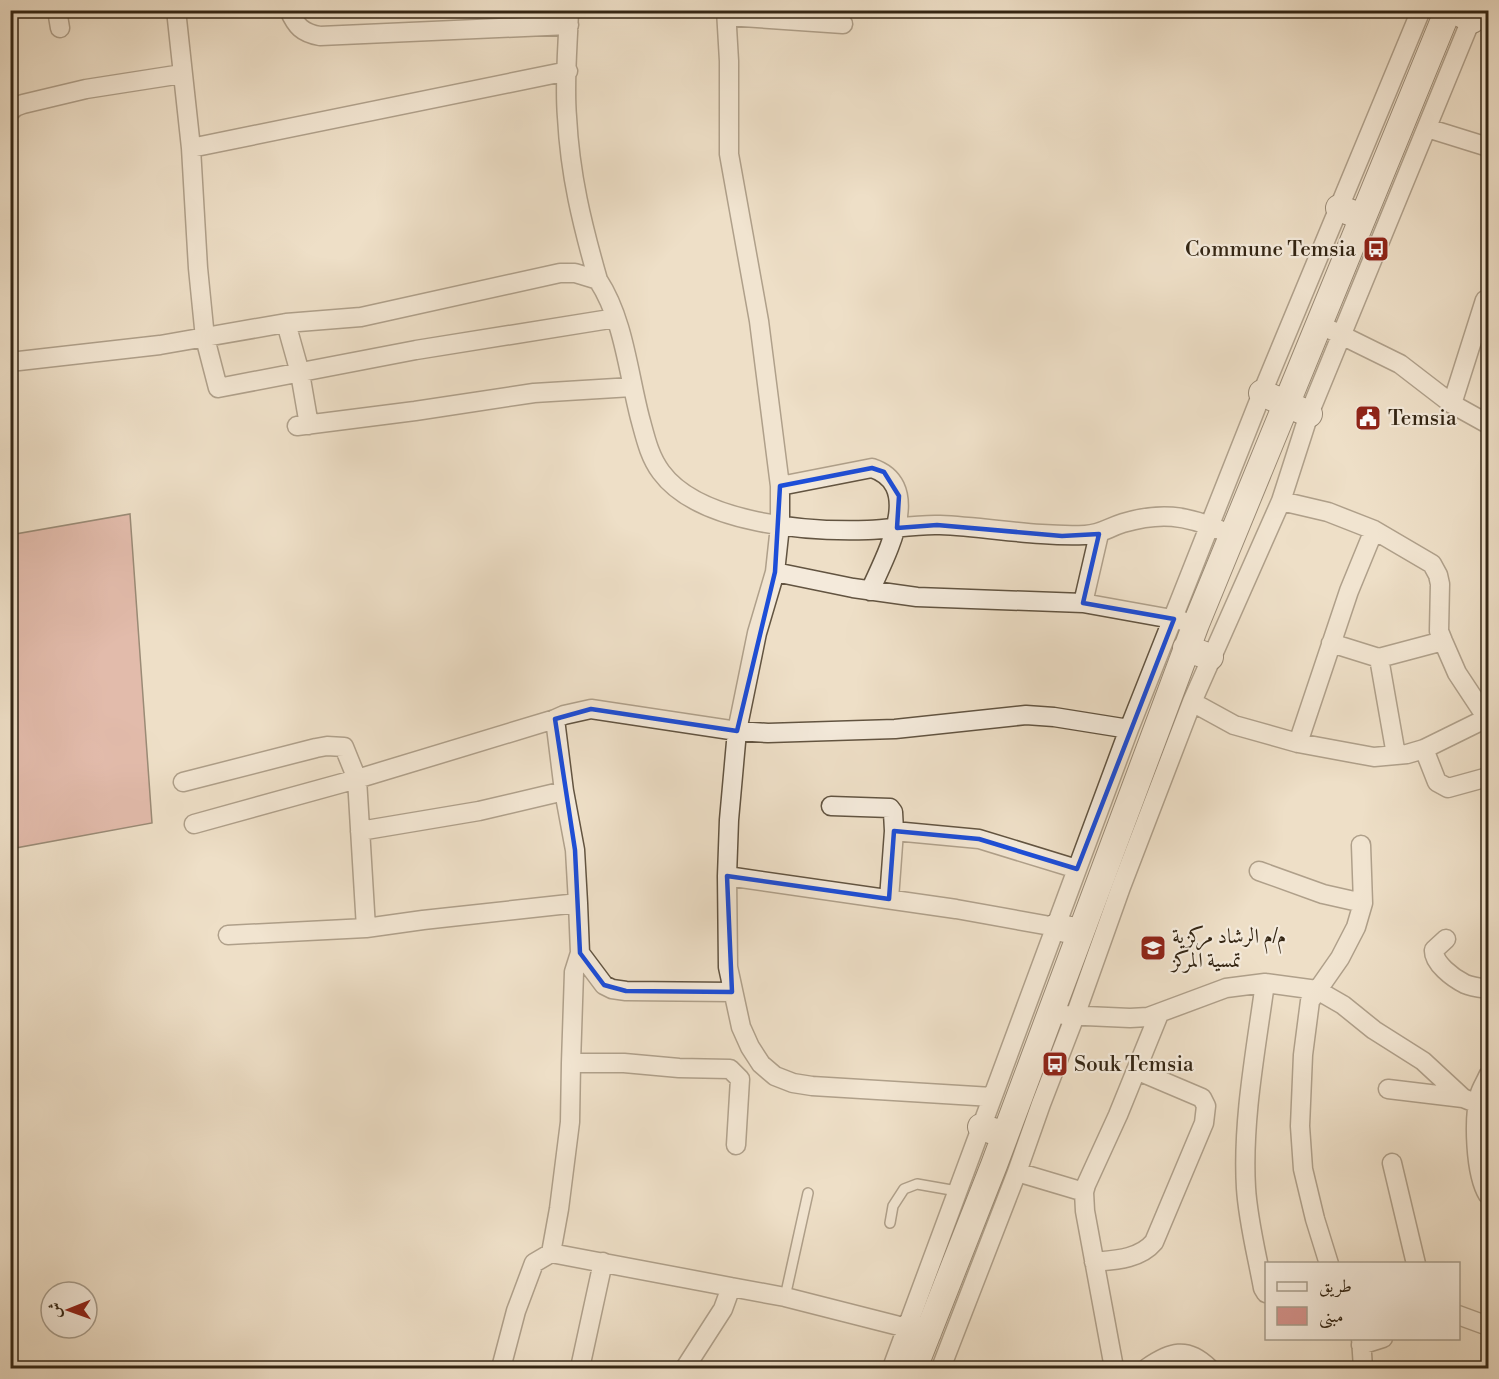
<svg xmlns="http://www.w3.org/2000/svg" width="1499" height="1379" font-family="'Libre Bodoni',Amiri,serif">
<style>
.building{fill:#d3918a;stroke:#342614;stroke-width:1.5}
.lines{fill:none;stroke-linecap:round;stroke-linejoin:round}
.lane-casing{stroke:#625441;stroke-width:12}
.street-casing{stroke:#625441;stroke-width:21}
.secondary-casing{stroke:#342614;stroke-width:28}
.lane{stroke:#f4eadb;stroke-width:9}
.street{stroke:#f4eadb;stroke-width:18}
.secondary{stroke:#f4eadb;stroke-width:26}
.marked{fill:none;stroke:#1d4ed8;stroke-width:4.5;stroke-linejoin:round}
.labels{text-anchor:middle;stroke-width:4.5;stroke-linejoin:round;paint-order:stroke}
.poi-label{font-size:21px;fill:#342614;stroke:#f4eadb;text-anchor:start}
</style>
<rect width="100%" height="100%" fill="#eedfc7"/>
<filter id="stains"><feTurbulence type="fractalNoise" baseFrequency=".00333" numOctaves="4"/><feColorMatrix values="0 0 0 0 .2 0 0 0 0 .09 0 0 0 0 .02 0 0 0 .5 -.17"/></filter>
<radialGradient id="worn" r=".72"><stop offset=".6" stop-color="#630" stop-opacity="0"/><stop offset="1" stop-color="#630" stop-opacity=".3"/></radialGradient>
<!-- building -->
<path class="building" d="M 130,514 L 152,823 L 10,849 L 10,535 Z"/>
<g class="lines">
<!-- lane casing -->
<g class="lane-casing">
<path id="lane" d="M 890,1223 L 893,1206 L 904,1189 L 917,1184 L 957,1191
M 785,1297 L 808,1193"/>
</g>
<!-- street casing -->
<g class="street-casing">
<path id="street" d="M 57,10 L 60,28
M 176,10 L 191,148
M 289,10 C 296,26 302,33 320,36 L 569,25
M 569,10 C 568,45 564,82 567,117 C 570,175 582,224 598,280
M 726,10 L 729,61 L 729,154 L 759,321 L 780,486 L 780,526 L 775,572 L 757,633 L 737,731 L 729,820 L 727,876 L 728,967 L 741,1027 L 750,1047 L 761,1064 L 775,1076 L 793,1083 L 812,1086 L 992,1097
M 727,16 L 843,24
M 568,71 L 191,148 L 198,268 L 205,338 L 218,388 L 416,350 L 616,318
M 10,112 L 15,107 L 23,104 L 86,89 L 182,74
M 1427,128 L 1488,147
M 286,323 L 300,373 L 309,425
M 1331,330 L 1400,364 L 1452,404 L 1488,424
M 10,362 L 160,345 L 286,323 L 361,317 L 560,273 L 575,273 L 598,280 C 624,320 628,372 640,418 C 645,436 649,456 661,472 C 699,524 809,532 868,530 C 892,529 916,524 940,525 C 988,527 1037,537 1085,535 C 1102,534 1107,528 1123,523 C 1160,512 1185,515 1220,530
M 1452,404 L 1485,300
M 297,426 L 415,411 L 534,393 L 632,387
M 780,486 L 872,468 C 926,486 884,558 870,591
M 1281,501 L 1328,512 L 1374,530 L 1432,564 L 1438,575 L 1440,584 L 1439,631 L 1443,641 L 1457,673 L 1488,720
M 775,572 L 853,588 L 917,597 L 1083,603 L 1183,621
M 1083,603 L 1099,534
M 1331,643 L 1379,658 L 1443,641
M 1379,658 L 1396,755
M 1192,702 L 1234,725 L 1298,743 L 1374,757 L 1407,754 L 1424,749 L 1487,718
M 1298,743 L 1349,591 L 1374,530
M 1424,749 L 1437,782 L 1448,788 L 1488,777
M 183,782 L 316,748 L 327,746 L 344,747 L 357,779 L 366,928 L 228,935
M 564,791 L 575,850 L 578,903
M 831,806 L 890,808 L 893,812 L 894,831
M 194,824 L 357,779 L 555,719 L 564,715 L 591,709 L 737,731 L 768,733 L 895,729 L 1026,715 L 1054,717 L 1129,729
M 360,831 L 479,811 L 564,791 L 555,719
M 1259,871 L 1323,894 L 1363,903
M 727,876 L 956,909 L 1056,927
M 889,899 L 894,831 L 979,839 L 1077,869
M 366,928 L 423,920 L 578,903 L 580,953 L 604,985 L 612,989 L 626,991 L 732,992
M 1446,939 L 1434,950 C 1433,963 1453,978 1465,984 C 1472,987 1481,988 1488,989
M 1265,983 C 1256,1049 1242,1121 1246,1188 C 1248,1221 1257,1255 1263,1288 L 1266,1293
M 1063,1015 L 1130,1018 L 1148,1017 L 1226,988 L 1265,983 L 1317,990 L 1343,1005 L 1374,1030 L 1423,1061 L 1463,1098 L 1478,1104
M 571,1063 L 574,972 L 580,953
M 1488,1076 C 1486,1081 1482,1087 1480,1093 C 1473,1118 1475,1174 1488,1195
M 1388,1089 L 1463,1098
M 1392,1163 L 1416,1264
M 1017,1172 L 1084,1192
M 551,1253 L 731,1287
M 1094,1262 C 1115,1260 1140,1259 1154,1242 L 1204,1123 L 1206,1106 L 1202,1098 L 1136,1070
M 1329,1264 L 1315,1219 L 1303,1169 L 1300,1126 L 1303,1055 L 1310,1001 L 1340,958 L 1356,927 L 1363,903 L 1361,845
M 1458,1315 L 1488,1326
M 1361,1338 L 1363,1368
M 1361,1345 L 1383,1338
M 501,1368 L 516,1311 L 534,1263 L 551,1253 L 559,1209 L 570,1122 L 571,1063 L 624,1063 L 679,1068 L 730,1069 L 740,1079 L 736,1145
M 580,1368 L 603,1262
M 685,1368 L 723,1309 L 731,1287 L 785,1297 L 907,1328
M 892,1368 L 1129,729 L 1262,393 L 1421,10
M 941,1368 L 1017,1172 L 1041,1104 L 1075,1016 L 1121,887 L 1192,702 L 1281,501 L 1309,414 L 1475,10
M 1114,1368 L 1085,1211 L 1084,1192 L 1086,1185 L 1118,1115 L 1159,1014
M 1147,1368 C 1170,1352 1187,1346 1209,1368"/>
</g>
<!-- secondary casing -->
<g class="secondary-casing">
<path id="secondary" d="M 1454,10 L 1472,20
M 1339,208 L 1362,217
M 1262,393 L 1309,414
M 1186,648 L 1210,657
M 1056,927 L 1080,932
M 981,1127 L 1005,1135
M 907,1328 L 928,1333
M 914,1368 L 994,1165 L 1196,624 L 1448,10"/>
</g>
<!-- lane -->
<use href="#lane" class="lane"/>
<!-- street -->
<use href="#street" class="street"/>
<!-- secondary -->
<use href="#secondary" class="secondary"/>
</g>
<!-- marked area -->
<path d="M0 0H1499V1379H0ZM 872,468 L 884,472 L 899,496 L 897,528 L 937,525 L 1062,536 L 1099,534 L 1083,603 L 1174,619 L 1077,869 L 979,839 L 894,831 L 889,899 L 727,876 L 732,992 L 626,991 L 604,985 L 580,953 L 575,850 L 555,719 L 591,709 L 737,731 L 775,572 L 780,486 Z" fill="#eedfc7" fill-opacity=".55" fill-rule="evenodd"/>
<path class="marked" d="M 872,468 L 884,472 L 899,496 L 897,528 L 937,525 L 1062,536 L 1099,534 L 1083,603 L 1174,619 L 1077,869 L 979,839 L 894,831 L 889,899 L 727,876 L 732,992 L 626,991 L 604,985 L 580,953 L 575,850 L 555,719 L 591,709 L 737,731 L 775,572 L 780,486 Z"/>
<!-- icons -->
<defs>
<g id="bus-square" transform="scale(1.35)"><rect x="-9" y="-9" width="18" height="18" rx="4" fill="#8f2418" stroke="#f4eadb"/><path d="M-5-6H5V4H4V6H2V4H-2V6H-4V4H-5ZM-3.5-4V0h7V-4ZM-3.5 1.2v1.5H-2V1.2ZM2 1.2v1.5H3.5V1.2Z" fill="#fff"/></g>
<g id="civic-square" transform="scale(1.35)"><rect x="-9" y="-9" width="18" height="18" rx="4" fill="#8f2418" stroke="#f4eadb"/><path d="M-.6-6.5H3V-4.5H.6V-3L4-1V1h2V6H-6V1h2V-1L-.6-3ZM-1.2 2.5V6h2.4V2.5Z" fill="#fff"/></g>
<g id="school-square" transform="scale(1.35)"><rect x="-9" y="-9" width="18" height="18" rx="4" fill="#8f2418" stroke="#f4eadb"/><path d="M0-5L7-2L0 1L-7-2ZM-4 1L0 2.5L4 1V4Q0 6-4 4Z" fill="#fff"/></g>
</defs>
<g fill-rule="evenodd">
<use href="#bus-square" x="1376" y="249"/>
<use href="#civic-square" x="1368" y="418"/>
<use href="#school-square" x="1153" y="948"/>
<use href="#bus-square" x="1055" y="1064"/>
</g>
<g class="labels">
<!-- poi labels -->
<g class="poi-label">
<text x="1356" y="256" text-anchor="end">Commune Temsia</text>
<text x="1388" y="425">Temsia</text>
<text x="1172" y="943">م/م الرشاد مركزية<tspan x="1172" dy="24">تمسية المركز</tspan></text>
<text x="1074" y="1071">Souk Temsia</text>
</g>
</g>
<!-- margin -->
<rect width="1499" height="1379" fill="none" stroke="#eedfc7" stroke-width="36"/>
<rect x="12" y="12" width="1475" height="1355" fill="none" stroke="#342614" stroke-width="3"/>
<rect x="18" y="18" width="1463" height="1343" fill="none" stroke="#342614" stroke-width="1.5"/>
<!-- legend -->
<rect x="1265" y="1262" width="195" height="78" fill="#f4eadb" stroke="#a79c8b" stroke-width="1.5"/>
<rect x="1277" y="1282" width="30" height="9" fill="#f4eadb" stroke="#a79c8b" stroke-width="1.5"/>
<text x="1319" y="1292" font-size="18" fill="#342614">طريق</text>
<rect x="1277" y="1307" width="30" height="18" fill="#d3918a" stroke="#a79c8b" stroke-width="1.5"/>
<text x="1319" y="1322" font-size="18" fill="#342614">مبنى</text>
<!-- north arrow -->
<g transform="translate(69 1310) rotate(269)"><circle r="28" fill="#f4eadb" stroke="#a79c8b" stroke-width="1.5"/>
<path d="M0-4.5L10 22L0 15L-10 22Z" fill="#8f2418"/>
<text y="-9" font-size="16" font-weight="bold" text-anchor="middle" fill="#342614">ش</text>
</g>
<rect width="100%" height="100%" filter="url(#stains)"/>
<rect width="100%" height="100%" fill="url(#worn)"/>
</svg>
